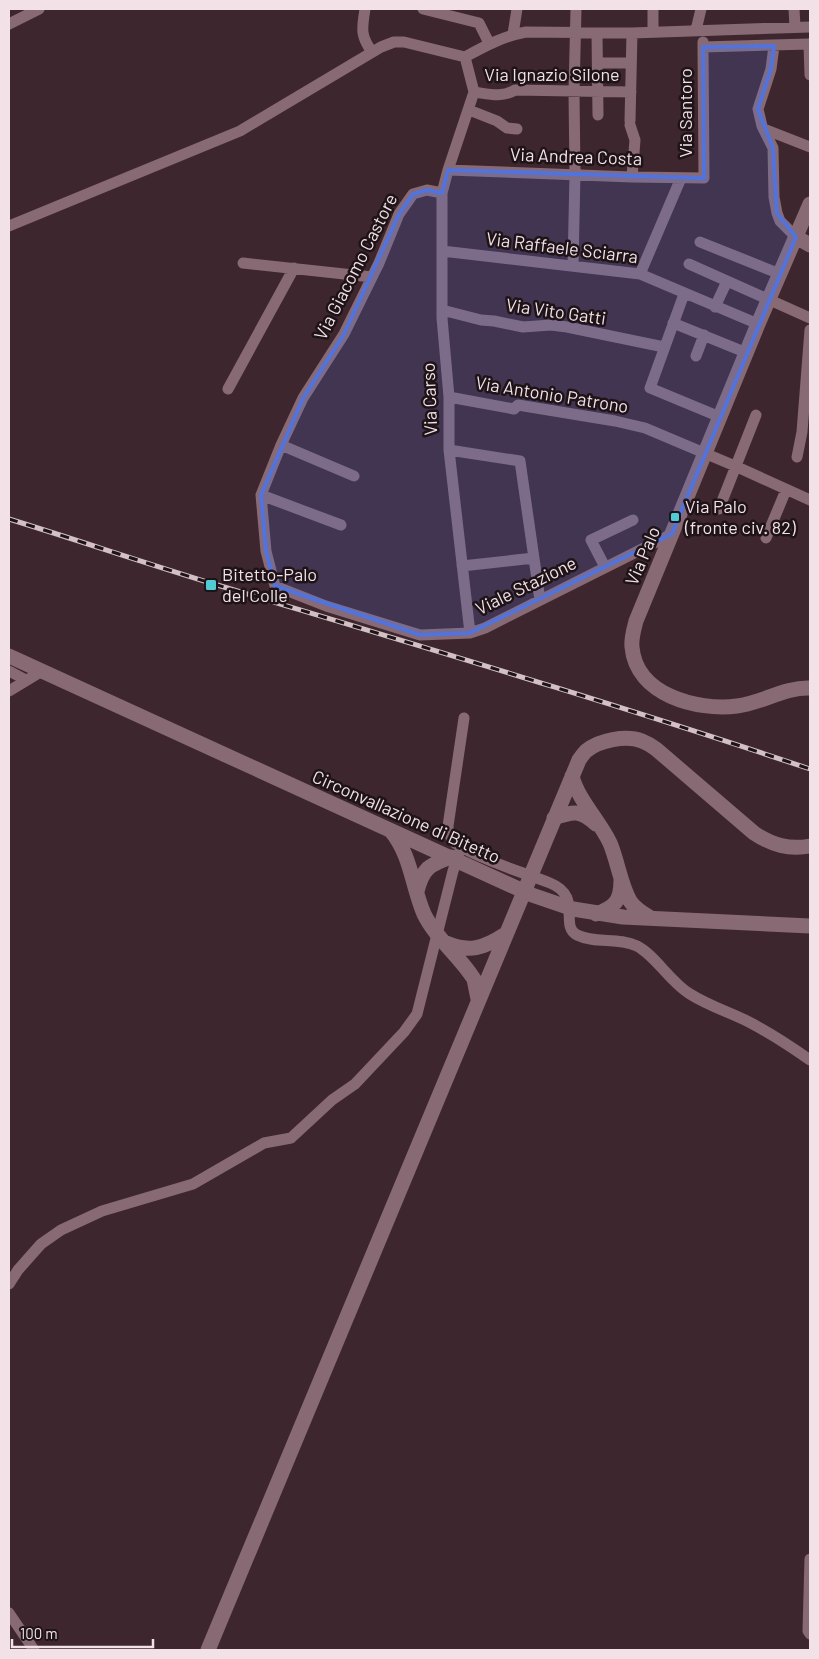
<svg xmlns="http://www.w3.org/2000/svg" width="819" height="1659" font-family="Barlow,sans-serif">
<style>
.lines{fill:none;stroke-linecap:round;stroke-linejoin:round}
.street{stroke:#886a75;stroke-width:11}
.secondary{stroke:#886a75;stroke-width:15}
.rail-casing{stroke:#d2c0c5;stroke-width:5}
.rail{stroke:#1e1317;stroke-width:3;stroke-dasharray:9;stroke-linecap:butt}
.marked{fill:#5273dc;fill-opacity:0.2;stroke:#5273dc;stroke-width:4;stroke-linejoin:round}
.poi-dot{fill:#51ccd4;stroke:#1e1317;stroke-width:2}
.labels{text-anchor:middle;stroke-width:5;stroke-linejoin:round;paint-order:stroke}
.street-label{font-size:18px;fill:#f2e1e6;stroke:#1e1317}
.poi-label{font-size:18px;fill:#f2e1e6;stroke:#1e1317;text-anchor:start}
</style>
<rect width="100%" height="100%" fill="#3e262f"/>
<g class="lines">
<!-- street -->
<path class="street" d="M 365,9 C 362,29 360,35 372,52
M 423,9 L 479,23 L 489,43
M 794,9 L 795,27
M 9,24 L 39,9
M 696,30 L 701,9
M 653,31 L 653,9
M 597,33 L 598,115
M 513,34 L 517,9
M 703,42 L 703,47 L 810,44
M 809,44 L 810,75
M 774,46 L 771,69 L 758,109 L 762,126 L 773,148 L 774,197 L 777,213 L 780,221 L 796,237
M 465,57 L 474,92 L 448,170 L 442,193 L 427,190 L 413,194 L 399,214 L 379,263 L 344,334 L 303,398 L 281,445 L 261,495 L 266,551 L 275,586 L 326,606 L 420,635 L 470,633 L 485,628 L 672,534
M 598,63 L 631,63
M 474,92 C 489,94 502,98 515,90 L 631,92
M 469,110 L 497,121 L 507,128 L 517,129
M 630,121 L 632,33
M 630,125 L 635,140 L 632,177
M 764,129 L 810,147
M 448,170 L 632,177 L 704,178 L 703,47
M 442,193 L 442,318 L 449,397 L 449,450 L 520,461 L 540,600
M 9,226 L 240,131 L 381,47 L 394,42 L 404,42 L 465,57 C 485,46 504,36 526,32 L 632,33 L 810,27
M 700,242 L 780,274
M 442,251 L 640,274 L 758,324
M 243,263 L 372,277
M 689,264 L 810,318
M 573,266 L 575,174 L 574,92 L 576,9
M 640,274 L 681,178
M 684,294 L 650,388 L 720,417
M 715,307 L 727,281
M 442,310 L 481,320 L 494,321 L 523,327 L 551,325 L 567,327 L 664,347
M 673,323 L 747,353
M 696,356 L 704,335
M 228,389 L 294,268
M 449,397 L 514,409 L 518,405 L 615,421 L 645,428 L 735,466 L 810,500
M 281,445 L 354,476
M 449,450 L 470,633
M 797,457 L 802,432 L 810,330
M 261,495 L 341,525
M 719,509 L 756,415
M 766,538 L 786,490
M 462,566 L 534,558
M 605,567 L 591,540 L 633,520
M 9,671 L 26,680
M 9,691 L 42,671
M 464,718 L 448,826 C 448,833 450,838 455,843 C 463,849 473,853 482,857 C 504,867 527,874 550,883 C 583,896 559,926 577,935 C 595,944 619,937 637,946 C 656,956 670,982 690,994 C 709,1006 729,1012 749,1022 C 770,1033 790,1046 810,1060
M 9,1284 L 18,1270 L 41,1244 L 61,1230 L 102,1211 L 193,1184 L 264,1143 L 291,1138 L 332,1100 L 355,1084 L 404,1032 L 417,1014 L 453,871 L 461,847
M 810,1559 L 808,1631 L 810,1634
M 9,1613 L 34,1650"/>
<!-- secondary -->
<path class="secondary" d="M 810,204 L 758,324 L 636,621 C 634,629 631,638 632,647 C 636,695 697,711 737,706 C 762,703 785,687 810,688
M 796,237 L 810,245
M 9,656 L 532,895 L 573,909 L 623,917 L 810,926
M 572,776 C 578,800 599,820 610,843 C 618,862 620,883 630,901 C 635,909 644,914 651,918
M 554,818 C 574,811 580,810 596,824
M 391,831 C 411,855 412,886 424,914 C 434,935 455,953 469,972 L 474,979 L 478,999
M 417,891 C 423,868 429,865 451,857
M 596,914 C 615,907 621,901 621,880
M 446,943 C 469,953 484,948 504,935
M 208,1650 L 579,760 C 581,757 583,754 586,751 C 599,740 626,735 642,741 C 647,743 652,746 656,749 L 754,833 C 772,845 789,850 810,846"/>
<!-- rail casing -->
<g class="rail-casing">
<path id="rail" d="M 9,519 C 77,540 145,563 214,584 C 413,644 613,703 810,769"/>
</g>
<!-- rail -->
<use href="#rail" class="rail"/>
</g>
<!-- marked area -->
<path class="marked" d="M 774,46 L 771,69 L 758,109 L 773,148 L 777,213 L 796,237 L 672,534 L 470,633 L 420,635 L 275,586 L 266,551 L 261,495 L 303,398 L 344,334 L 399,214 L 413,194 L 427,190 L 442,193 L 448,170 L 704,178 L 703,47 Z"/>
<!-- markers -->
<g class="poi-dot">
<rect x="670" y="512" width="10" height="10" rx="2.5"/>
<rect x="205" y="579" width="12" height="12" rx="2.5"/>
</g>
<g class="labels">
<!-- street labels -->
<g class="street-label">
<text x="552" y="81">Via Ignazio Silone</text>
<text transform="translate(686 113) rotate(-90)" y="6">Via Santoro</text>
<text transform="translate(576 157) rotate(2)" y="6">Via Andrea Costa</text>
<text transform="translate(562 248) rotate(7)" y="6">Via Raffaele Sciarra</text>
<text transform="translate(356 267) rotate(-63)" y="6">Via Giacomo Castore</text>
<text transform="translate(556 312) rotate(8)" y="6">Via Vito Gatti</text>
<text transform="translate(552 395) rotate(9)" y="6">Via Antonio Patrono</text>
<text transform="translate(430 399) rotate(-92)" y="6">Via Carso</text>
<text transform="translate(643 556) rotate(-67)" y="6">Via Palo</text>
<text transform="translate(526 586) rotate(-26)" y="6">Viale Stazione</text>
<text transform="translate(406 817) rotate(24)" y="6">Circonvallazione di Bitetto</text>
</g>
<!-- poi labels -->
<g class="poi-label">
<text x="685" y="513">Via Palo<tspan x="685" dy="21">(fronte civ. 82)</tspan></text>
<text x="222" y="581">Bitetto-Palo<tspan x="222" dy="21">del Colle</tspan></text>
</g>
</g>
<!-- border -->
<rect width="819" height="1659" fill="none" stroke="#f2e1e6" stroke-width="20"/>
<!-- scale -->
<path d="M12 1639v8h141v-8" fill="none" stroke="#f2e1e6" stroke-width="2.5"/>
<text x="20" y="1639" font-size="15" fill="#f2e1e6" stroke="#1e1317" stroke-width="4" paint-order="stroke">100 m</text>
</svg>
